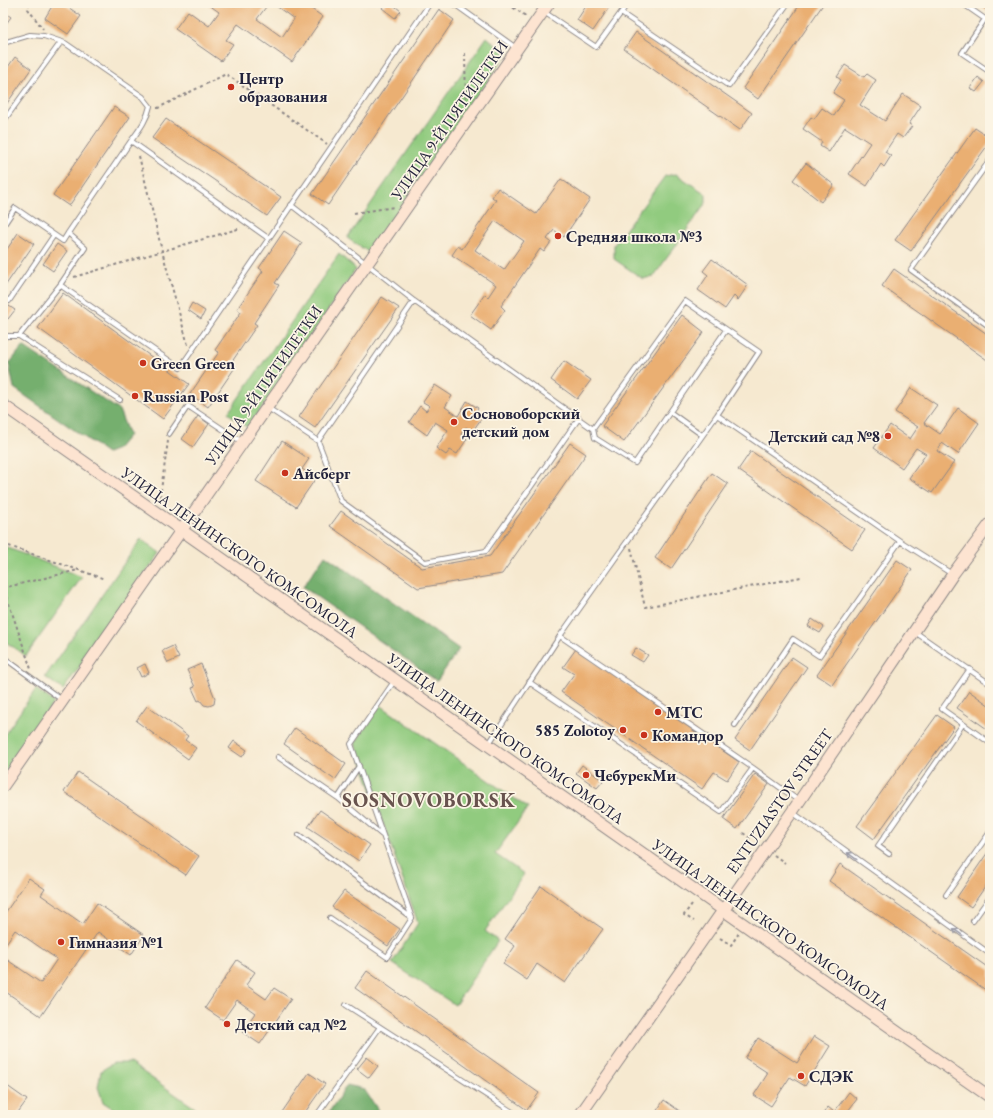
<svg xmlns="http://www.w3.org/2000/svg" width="993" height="1118" font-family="'EB Garamond',serif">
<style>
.green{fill:#91cb7f;stroke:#5a765d}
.forest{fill:#74af6e;stroke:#4b6854}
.building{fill:#eaaf72;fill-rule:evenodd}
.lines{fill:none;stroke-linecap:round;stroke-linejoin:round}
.lane-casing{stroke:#8c8686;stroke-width:6}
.secondary-casing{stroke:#8c8686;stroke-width:13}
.path{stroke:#8c8686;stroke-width:2;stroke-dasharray:3 3;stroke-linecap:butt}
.lane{stroke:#fff;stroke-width:4}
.secondary{stroke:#fde4d1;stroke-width:11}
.oneway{stroke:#9c9ca7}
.poi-dot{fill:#c8321e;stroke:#fcf5e5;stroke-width:1.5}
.labels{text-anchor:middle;stroke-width:3.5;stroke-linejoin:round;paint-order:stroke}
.poi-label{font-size:16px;font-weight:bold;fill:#22223b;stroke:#fcf5e5;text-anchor:start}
.street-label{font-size:16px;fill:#22223b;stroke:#fcf5e5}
.district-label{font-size:20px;font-weight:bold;letter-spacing:1px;fill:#68534e;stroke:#fcf5e5}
</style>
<rect width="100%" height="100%" fill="#fcf5e5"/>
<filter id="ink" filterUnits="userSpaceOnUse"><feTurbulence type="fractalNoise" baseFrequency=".025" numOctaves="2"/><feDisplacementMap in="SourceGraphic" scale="8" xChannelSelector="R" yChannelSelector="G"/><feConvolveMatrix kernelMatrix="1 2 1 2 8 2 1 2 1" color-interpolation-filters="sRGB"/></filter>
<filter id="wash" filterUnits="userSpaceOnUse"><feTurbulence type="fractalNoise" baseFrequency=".012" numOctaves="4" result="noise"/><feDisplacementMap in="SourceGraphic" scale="16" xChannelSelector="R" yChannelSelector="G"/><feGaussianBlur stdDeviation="0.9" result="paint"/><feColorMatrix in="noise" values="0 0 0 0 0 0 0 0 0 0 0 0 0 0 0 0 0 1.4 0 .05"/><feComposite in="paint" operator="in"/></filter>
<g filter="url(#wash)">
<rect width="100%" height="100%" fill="#f6e9d0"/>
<!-- green -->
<path class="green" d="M 487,37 L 506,54 L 370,253 L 347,238 Z
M 676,174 L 706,194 L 706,203 L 654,276 L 643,279 L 614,259 L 614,245 L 665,176 Z
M 339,254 L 356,269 L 248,428 L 228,413 Z
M 141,539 L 160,553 L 63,690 L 45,677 Z
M 3,546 L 82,577 L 26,656 L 3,640 Z
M 36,689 L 54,702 L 3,774 L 3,737 Z
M 380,705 L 528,808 L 495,854 L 524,874 L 485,931 L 498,941 L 455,1005 L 392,963 L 418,923 L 355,743 Z
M 113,1063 L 130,1063 L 205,1115 L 123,1115 L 103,1102 L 98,1087 L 101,1071 Z"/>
<!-- forest -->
<path class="forest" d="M 23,346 L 119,410 L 129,435 L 117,449 L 107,453 L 14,388 L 9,364 Z
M 325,555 L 459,649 L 437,681 L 303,587 Z
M 347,1085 L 364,1089 L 378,1110 L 376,1115 L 327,1115 Z"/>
<g id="blocks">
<!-- building -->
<path class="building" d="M 54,3 L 62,3 L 81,16 L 68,34 L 45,18 Z
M 206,3 L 269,3 L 257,19 L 282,37 L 294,19 L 272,3 L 303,3 L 323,17 L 292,62 L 238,24 L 226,40 L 233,44 L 221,61 L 175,29 L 188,11 L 209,26 L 219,12 Z
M 386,3 L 391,3 L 401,11 L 395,18 L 382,8 Z
M 588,3 L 612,3 L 593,31 L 577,20 Z
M 801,3 L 824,3 L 758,99 L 743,88 Z
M 977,3 L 990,3 L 990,12 Z
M 439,9 L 454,20 L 328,205 L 312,194 Z
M 3,11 L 11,17 L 3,28 Z
M 636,32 L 752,113 L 740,130 L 624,49 Z
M 15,57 L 31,69 L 3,109 L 3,74 Z
M 845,65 L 864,77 L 867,74 L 876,80 L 860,105 L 885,121 L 903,94 L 921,106 L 909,124 L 912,126 L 903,138 L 897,134 L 885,152 L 891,156 L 884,167 L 881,164 L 867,186 L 849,174 L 870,143 L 845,127 L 829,152 L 820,146 L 822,142 L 803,129 L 811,117 L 814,119 L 822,108 L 834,116 L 844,100 L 833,93 L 841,80 L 837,77 Z
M 978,77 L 984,82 L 976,92 L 970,88 Z
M 114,107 L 130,117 L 69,206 L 53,195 Z
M 166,119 L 281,197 L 267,216 L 152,138 Z
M 975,128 L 990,138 L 990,142 L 911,251 L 895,240 Z
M 806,163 L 834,185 L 821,202 L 793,180 Z
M 561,179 L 590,199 L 564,237 L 554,230 L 547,239 L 551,242 L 544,252 L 540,249 L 501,306 L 505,310 L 491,330 L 470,315 L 485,294 L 488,297 L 496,285 L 452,255 L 458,246 L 462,249 L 496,200 L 492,197 L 498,188 L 536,214 ZM 495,221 L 524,241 L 504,270 L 475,250 Z
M 284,231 L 302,243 L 275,283 L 279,285 L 254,323 L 257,325 L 231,363 L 236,366 L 208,407 L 190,394 L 219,352 L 215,350 L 241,312 L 237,309 L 263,271 L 259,268 Z
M 18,233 L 34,244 L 3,289 L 3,255 Z
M 57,244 L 67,251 L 53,271 L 43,264 Z
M 712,259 L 748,285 L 738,300 L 734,296 L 725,309 L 698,290 L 708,275 L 703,271 Z
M 894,269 L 990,336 L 990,362 L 882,286 Z
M 63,293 L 189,384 L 163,419 L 38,328 Z
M 382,297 L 399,308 L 315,428 L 299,417 Z
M 3,302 L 15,310 L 8,319 L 3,316 Z
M 192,303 L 205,311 L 201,319 L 188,310 Z
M 682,315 L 704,332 L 624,442 L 602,426 Z
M 564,361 L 591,380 L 577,399 L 551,380 Z
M 435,385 L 452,396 L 445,407 L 458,416 L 467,401 L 478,408 L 476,412 L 483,416 L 472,432 L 466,427 L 461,434 L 467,439 L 457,454 L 450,450 L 446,455 L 436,448 L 448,430 L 435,422 L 427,435 L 409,422 L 420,406 L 426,411 L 430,406 L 423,402 Z
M 911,388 L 937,405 L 924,423 L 940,434 L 958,408 L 979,423 L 958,454 L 942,443 L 937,451 L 954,462 L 932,493 L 909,478 L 926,454 L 916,448 L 902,468 L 874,448 L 890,425 L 910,439 L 918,427 L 895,412 Z
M 198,416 L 209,424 L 193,447 L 182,439 Z
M 282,441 L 309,459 L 302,469 L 316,478 L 296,507 L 256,481 Z
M 570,443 L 586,454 L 502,574 L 418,588 L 330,526 L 341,511 L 422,568 L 490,556 Z
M 751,451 L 865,530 L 852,549 L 738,470 Z
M 712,473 L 728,484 L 671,569 L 655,558 Z
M 897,560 L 912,570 L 832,685 L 817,675 Z
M 812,619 L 824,627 L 820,633 L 808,626 Z
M 173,646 L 179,658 L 168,663 L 162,651 Z
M 636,648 L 648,655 L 643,662 L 631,655 Z
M 576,649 L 739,762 L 727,780 L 714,772 L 702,789 L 561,692 L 574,674 L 563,667 Z
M 792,657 L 807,667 L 750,750 L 735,740 Z
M 145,664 L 149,673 L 141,677 L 137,668 Z
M 201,664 L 215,698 L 214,704 L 209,706 L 204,705 L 200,700 L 198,701 L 192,688 L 195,687 L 187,670 Z
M 969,691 L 990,706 L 990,731 L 957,708 Z
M 147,706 L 188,736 L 185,740 L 196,748 L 188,759 L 136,721 Z
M 937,715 L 954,727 L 874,839 L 857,826 Z
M 295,728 L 346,764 L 335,780 L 284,744 Z
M 234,741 L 247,750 L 242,757 L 229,748 Z
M 582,765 L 603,781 L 597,788 L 576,773 Z
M 78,772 L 199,856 L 186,875 L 64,792 Z
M 755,774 L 769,784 L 737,829 L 723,819 Z
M 320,810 L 370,845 L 359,861 L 308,827 Z
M 990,849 L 990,880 L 971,907 L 957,897 Z
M 840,864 L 990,969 L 990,993 L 829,881 Z
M 29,878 L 45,889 L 41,895 L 83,924 L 97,903 L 144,935 L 131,955 L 98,932 L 41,1016 L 3,990 L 3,957 L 41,983 L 57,959 L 15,930 L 3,948 L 3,916 Z
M 541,886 L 603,929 L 565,983 L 537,964 L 527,980 L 503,964 L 515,946 L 505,939 Z
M 344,891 L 400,929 L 388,946 L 332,907 Z
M 237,960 L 255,972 L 246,985 L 266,999 L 274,988 L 291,999 L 260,1044 L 242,1032 L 255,1013 L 237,1000 L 223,1020 L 205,1008 Z
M 367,971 L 539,1093 L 527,1110 L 355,988 Z
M 814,1036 L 830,1046 L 805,1086 L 790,1077 L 771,1106 L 754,1095 L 768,1073 L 745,1058 L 758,1038 L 797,1063 Z
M 367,1057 L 378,1066 L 369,1078 L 357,1069 Z
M 309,1073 L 325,1084 L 303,1115 L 280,1115 Z
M 3,1083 L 27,1100 L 16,1115 L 10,1115 L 3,1110 Z
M 849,1092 L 857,1099 L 845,1115 L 822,1115 L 828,1107 L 834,1112 Z
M 664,1100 L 685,1115 L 654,1115 Z"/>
</g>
</g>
<g filter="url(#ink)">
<use href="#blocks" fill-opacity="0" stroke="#8c8686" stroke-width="1"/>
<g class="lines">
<!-- lane casing -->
<g class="lane-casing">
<path id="lane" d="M 453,3 L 516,48
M 962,3 L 985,19 L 962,53 L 990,72
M 544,12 L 596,47 L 628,3
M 621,13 L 729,86 L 788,3
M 3,43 L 30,35 L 44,36 L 65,43 L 143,97 L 150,106 C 147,120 139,130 131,141
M 3,122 L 61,42
M 990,160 L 911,270 L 990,327
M 291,205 L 367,264 L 414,301 L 593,429 L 595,438 L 635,463 L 726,330
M 3,226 L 15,208 L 63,241 L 68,233
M 60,285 L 180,368 L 430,3
M 3,297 L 9,301 L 54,235
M 19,336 L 120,400
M 3,340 L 5,336 L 19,336 L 60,285 L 85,248 L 68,233 L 131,141 L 268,238
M 268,408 L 318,441 L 341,501 L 425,562 L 486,551 L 579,418
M 670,412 L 702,435
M 717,415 L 900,541 L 952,574
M 169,434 L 188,406 L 242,442
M 318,441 L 414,301
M 915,632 L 990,684
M 560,636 L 753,768 L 799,801
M 3,657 L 62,700
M 970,669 L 942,709 L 990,743
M 529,682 L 721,812 L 753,768
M 735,725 L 793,639 L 819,656 L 900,541
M 488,745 L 560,636 L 717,415 L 759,352 L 685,301 L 593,429
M 278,757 L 338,798 L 382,835
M 338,798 L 359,766
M 792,812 L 990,954
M 299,835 L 412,918
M 889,854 L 878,846 L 963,724
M 946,895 L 990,832
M 330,918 L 387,957 L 412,918 L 351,744 L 395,680
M 973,921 L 990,897
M 346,1005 L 517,1115
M 317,1115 L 380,1027"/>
</g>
<!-- secondary casing -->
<g class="secondary-casing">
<path id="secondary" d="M 3,405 L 990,1097
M 3,786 L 549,3
M 580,1115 L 792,812 L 953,574 L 990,524"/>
</g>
<!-- path -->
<path class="path" d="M 30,3 L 28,9 L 43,29
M 509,3 L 511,6 L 527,17
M 465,53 L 466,104
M 157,108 L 158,108 L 226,74 L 327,144
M 139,156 L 162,251 L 188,345
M 354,213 L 395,207
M 74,277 L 241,228
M 160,497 L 168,441
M 3,544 L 105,579
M 631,548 L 645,607 L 801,577
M 3,586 L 31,669
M 3,588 L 78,570
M 743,833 L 751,839
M 774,855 L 785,863
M 692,904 L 684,915 L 694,921
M 720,938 L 731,945 L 739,933"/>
<!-- lane -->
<use href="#lane" class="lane"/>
<!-- secondary -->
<use href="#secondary" class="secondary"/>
</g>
<!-- one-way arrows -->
<defs><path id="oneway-shaft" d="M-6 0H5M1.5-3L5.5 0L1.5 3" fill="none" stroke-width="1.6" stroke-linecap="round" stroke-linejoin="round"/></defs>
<g class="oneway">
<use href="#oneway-shaft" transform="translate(852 856) rotate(-144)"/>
<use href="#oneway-shaft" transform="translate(958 932) rotate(-144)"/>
</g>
</g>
<!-- markers -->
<g class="poi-dot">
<circle cx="231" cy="87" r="4"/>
<circle cx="558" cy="236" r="4"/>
<circle cx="143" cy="363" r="4"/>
<circle cx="135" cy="396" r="4"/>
<circle cx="454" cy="422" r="4"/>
<circle cx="888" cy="436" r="4"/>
<circle cx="285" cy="473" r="4"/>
<circle cx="658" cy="712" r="4"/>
<circle cx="623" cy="730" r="4"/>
<circle cx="644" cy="735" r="4"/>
<circle cx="586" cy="775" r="4"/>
<circle cx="61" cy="942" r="4"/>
<circle cx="227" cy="1024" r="4"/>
<circle cx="801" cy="1076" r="4"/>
</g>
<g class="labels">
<!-- poi labels -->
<g class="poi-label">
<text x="239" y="84">Центр<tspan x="239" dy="18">образования</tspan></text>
<text x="566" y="242">Средняя школа №3</text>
<text x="151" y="369">Green Green</text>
<text x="143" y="402">Russian Post</text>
<text x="462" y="419">Сосновоборский<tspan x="462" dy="18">детский дом</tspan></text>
<text x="880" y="442" text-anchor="end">Детский сад №8</text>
<text x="293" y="479">Айсберг</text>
<text x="666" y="718">МТС</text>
<text x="615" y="736" text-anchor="end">585 Zolotoy</text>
<text x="652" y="741">Командор</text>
<text x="594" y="781">ЧебурекМи</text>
<text x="69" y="948">Гимназия №1</text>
<text x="235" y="1030">Детский сад №2</text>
<text x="809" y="1082">СДЭК</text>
</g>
<!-- street labels -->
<g class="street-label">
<text transform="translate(449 120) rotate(-55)" y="6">УЛИЦА 9-Й ПЯТИЛЕТКИ</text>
<text transform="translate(263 385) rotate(-55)" y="6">УЛИЦА 9-Й ПЯТИЛЕТКИ</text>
<text transform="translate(240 552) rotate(35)" y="6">УЛИЦА ЛЕНИНСКОГО КОМСОМОЛА</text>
<text transform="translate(506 738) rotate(35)" y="6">УЛИЦА ЛЕНИНСКОГО КОМСОМОЛА</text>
<text transform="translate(779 801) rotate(-55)" y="6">ENTUZIASTOV STREET</text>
<text transform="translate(771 924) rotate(35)" y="6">УЛИЦА ЛЕНИНСКОГО КОМСОМОЛА</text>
</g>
<!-- district labels -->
<g class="district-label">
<text x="429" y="807">SOSNOVOBORSK</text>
</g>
</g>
<!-- margin -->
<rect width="993" height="1118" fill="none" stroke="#fcf5e5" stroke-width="16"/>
</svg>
